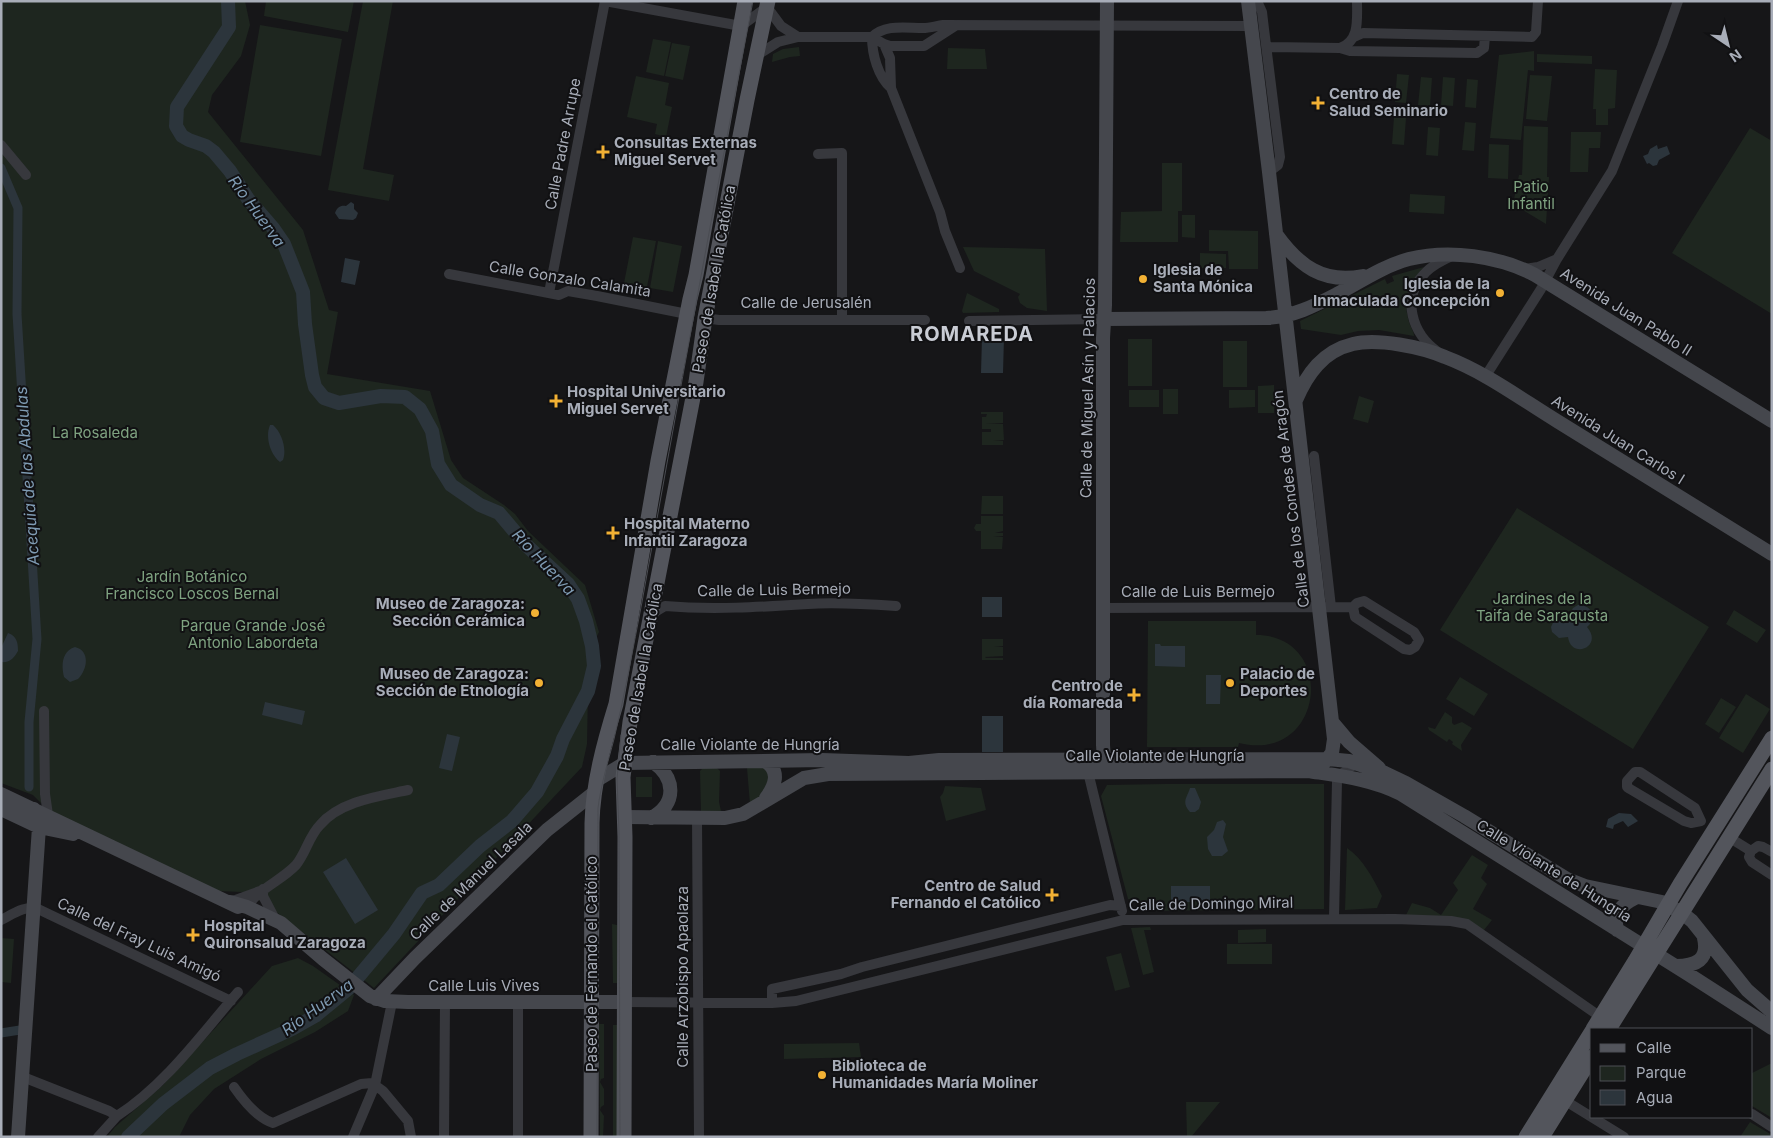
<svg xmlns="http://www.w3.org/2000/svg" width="1773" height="1138" font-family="Inter,sans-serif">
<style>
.green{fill:#1e261f}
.water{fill:#2c353c}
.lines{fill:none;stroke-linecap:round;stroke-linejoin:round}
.canal{stroke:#2c353c;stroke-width:9}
.river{stroke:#2c353c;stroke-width:14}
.street{stroke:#37383d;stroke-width:10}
.secondary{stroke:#45474d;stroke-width:14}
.primary{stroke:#53555c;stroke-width:15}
.tram{stroke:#4a4c52;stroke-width:1}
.poi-dot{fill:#f2b134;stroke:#111113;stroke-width:2}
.labels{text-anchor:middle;stroke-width:4;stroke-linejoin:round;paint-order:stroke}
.poi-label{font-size:15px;font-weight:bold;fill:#a8adb8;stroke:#111113;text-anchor:start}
.street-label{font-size:15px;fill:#a8adb8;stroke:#111113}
.park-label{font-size:15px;fill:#7fa381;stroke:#111113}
.water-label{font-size:16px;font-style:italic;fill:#7f9bb3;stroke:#111113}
.district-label{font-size:20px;font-weight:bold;letter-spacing:1px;fill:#c9ccd4;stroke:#111113}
</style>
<rect width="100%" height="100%" fill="#161618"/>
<!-- green -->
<path class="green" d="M 1,1 L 245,1 L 250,25 L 241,56 L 212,95 L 208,112 L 303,230 L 329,310 L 338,312 L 327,374 L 430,391 L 451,460 L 463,478 L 504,505 L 515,514 L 528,531 L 585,585 L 599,632 L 592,646 L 594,666 L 588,691 L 587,744 L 582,767 L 374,988 L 266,904 L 242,892 L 218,891 L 52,814 L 33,795 L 1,783 Z
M 266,1 L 354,1 L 348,32 L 264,16 Z
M 363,1 L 393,1 L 363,169 L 394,175 L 389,201 L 328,190 Z
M 260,25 L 342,39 L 321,156 L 240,142 Z
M 653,39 L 671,42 L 664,76 L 646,72 Z
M 672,43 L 690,46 L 683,80 L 665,76 Z
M 799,47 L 800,56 L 790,57 L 772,62 L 773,54 L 783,49 Z
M 948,48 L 985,49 L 987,69 L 947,69 Z
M 1534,51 L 1534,71 L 1528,70 L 1521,140 L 1490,138 L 1499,55 Z
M 1537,54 L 1592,56 L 1592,64 L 1537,62 Z
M 1595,69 L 1617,70 L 1615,108 L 1608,109 L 1608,125 L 1596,125 L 1596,109 L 1593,109 Z
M 1397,74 L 1409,75 L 1406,103 L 1395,102 Z
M 1530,75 L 1552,76 L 1547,121 L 1526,119 Z
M 636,76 L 669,83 L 665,105 L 672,107 L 666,137 L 655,134 L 657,124 L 627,117 Z
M 1421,77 L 1432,78 L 1430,106 L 1418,105 Z
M 1443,77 L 1455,78 L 1453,106 L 1441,105 Z
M 1467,79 L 1478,80 L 1476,108 L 1465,107 Z
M 1394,117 L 1406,118 L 1404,145 L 1392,144 Z
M 1465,122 L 1476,123 L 1474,151 L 1462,150 Z
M 1524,126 L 1548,127 L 1547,177 L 1549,177 L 1546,224 L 1513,204 L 1519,175 L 1522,175 Z
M 1428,127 L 1440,128 L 1438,156 L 1426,155 Z
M 1750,128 L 1772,141 L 1772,314 L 1672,253 Z
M 1571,132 L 1601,132 L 1600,148 L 1589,148 L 1588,172 L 1570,172 Z
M 1489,144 L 1509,145 L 1508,179 L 1488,178 Z
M 1162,163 L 1182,163 L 1182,211 L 1178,211 L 1178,242 L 1120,242 L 1121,212 L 1162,211 Z
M 1410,194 L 1445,196 L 1444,214 L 1409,212 Z
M 1182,215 L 1195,215 L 1195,238 L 1182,237 Z
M 1209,230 L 1258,231 L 1258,269 L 1229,269 L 1228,251 L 1209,251 Z
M 633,237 L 656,241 L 647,287 L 624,283 Z
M 658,241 L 682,246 L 673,292 L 650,288 Z
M 963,247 L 1045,249 L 1047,311 L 1027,308 L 1020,303 L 1018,297 L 1020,294 L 974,271 Z
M 1200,253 L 1226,254 L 1226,268 L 1200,268 Z
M 1424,267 C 1410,281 1403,299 1408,318 C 1409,325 1414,331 1414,336 L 1379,330 L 1358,331 L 1341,335 L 1301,329 L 1300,321 L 1385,279 L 1387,284 L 1394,281 L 1392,276 Z
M 967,293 L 999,309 L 999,312 L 963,313 L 962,311 Z
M 1128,339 L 1152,339 L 1152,386 L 1128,386 Z
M 1223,341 L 1247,341 L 1247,387 L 1223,387 Z
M 1274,385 L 1274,413 L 1258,413 L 1258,386 Z
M 1163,389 L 1178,389 L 1178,414 L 1163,414 Z
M 1129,390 L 1159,390 L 1159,407 L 1129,407 Z
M 1229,390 L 1255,390 L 1255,407 L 1229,408 Z
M 1359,396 L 1374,401 L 1368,423 L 1353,419 Z
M 981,412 L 1003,412 L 1003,423 L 986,424 L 1003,424 L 1004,440 L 993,441 L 1003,441 L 1003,445 L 982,445 L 982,432 L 991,432 L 991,429 L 982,429 L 982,417 L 986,417 L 987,414 L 981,414 Z
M 982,496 L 1003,496 L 1003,514 L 981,514 Z
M 1517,508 L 1709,627 L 1633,749 L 1440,630 Z
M 981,516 L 1003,516 L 1003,531 L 995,533 L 1003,533 L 1003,536 L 993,537 L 1003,537 L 1002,549 L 981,549 L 981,531 L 976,531 L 974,528 L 976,524 L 981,524 Z
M 1734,610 L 1766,630 L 1757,643 L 1726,624 Z
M 1148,621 L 1256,621 L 1256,635 C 1338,635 1325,764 1239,743 L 1238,747 L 1147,747 Z
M 982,639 L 1003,639 L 1003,646 L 994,647 L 1003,647 L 1003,656 L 985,657 L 986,658 L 1003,658 L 1003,660 L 982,660 Z
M 1460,677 L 1488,694 L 1474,716 L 1446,699 Z
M 1746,694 L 1770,709 L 1743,753 L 1719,738 Z
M 1721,698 L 1736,707 L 1719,733 L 1705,724 Z
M 1445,712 L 1452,717 L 1452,723 L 1454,725 L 1462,722 L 1472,728 L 1461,745 L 1462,751 L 1452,744 L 1453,742 L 1449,739 L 1447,742 L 1429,730 L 1428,727 L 1435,729 Z
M 766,767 L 769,769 L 767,793 L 750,804 L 747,768 Z
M 703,768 L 717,768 L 720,771 L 719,802 L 721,811 L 719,812 L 702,813 L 701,811 L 700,771 Z
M 636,777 L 652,777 L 652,797 L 636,797 Z
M 1165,784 L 1324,784 L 1324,909 L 1141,911 L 1137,902 L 1128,899 L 1101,796 L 1107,785 Z
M 945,786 L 981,788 L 986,810 L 946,821 L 940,797 L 943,793 Z
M 1347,848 C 1363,859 1373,878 1382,896 L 1377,908 L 1345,910 Z
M 1472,855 L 1488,865 L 1481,878 L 1487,884 L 1473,909 L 1492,920 L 1484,930 L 1405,917 L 1412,903 L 1430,908 L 1441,915 L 1458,890 L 1453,883 Z
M 612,924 L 617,925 L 617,983 L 613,983 Z
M 1150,927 L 1151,930 L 1144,930 L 1154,972 L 1143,975 L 1131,928 Z
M 1266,929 L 1266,942 L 1238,943 L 1238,930 Z
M 1,938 L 14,939 L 11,983 L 1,982 Z
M 1227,944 L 1272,944 L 1272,964 L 1227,964 Z
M 1121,953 L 1130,987 L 1115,991 L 1106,957 Z
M 298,958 L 313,966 L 354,995 L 348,1011 L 315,1032 L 261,1059 L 214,1089 L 190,1115 L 179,1137 L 107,1137 L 115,1127 L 163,1085 L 272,966 Z
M 599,1024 L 604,1024 L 604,1078 L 601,1079 L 600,1082 L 604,1089 L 604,1105 L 601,1107 L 600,1110 L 604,1116 L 603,1137 L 600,1137 Z
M 613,1025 L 617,1025 L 618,1137 L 613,1137 Z
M 859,1043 L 861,1057 L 784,1059 L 784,1044 Z
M 1772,1063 L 1772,1118 L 1752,1106 L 1752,1073 Z
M 1186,1102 L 1220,1102 L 1191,1137 L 1187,1137 Z
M 1750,1122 L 1772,1135 L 1772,1136 L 1740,1137 Z"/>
<!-- water -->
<path class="water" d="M 1657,145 L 1658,149 L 1667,146 L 1670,154 L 1659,160 L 1657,165 L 1653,166 L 1649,163 L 1647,164 L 1643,156 L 1648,154 L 1650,149 Z
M 351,202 L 354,204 L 354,209 L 358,213 L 356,218 L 353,220 L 339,219 L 335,213 C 337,207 341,205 346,206 Z
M 345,258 L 360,261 L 355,285 L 341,282 Z
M 982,337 L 1004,337 L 1003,373 L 981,373 Z
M 270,425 L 273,425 C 282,433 287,449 283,460 L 280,462 C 270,454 265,437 270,425 Z
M 982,597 L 1002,597 L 1002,617 L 982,617 Z
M 1578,605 C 1592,604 1597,619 1587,627 C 1604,647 1571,660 1568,637 L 1559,638 L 1552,632 L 1551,627 L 1555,618 L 1564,614 L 1569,616 L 1573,608 Z
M 8,633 C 17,636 18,643 18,651 C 14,658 10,663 1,662 L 1,648 Z
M 1155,644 L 1160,644 L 1161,646 L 1185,646 L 1185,667 L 1155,666 Z
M 75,647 C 91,651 87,670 78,679 L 70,682 L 64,677 C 61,665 62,651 75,647 Z
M 1206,675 L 1221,675 L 1220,704 L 1206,704 Z
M 265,702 L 305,711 L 302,725 L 262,715 Z
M 982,716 L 1003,716 L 1003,752 L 982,752 Z
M 447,734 L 460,737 L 452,771 L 439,768 Z
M 1190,788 L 1195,788 L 1201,802 L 1199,809 L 1195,812 L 1190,812 C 1181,802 1187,798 1190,788 Z
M 1619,813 L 1631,814 L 1638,821 L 1628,827 L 1623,821 L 1614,825 L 1613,829 L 1606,827 L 1608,819 Z
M 1223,820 L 1226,824 L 1223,837 L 1228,851 L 1222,856 L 1212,856 L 1208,849 L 1207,837 L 1214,830 L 1217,822 Z
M 346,858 L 378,910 L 355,924 L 323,872 Z
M 1171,886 L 1210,886 L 1210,902 L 1171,902 Z"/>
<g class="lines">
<!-- canal -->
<path class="canal" d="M 1,168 L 18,208 L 17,314 L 37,639 L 29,722 L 29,787
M 1,1033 L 20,1030"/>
<!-- river -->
<path class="river" d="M 128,1137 L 163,1104 L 210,1068 L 237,1054 L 292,1029 L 315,1016 L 349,988 L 394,934 L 422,893 L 439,885 L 480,846 L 512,821 L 537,792 L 557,756 L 563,739 L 588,691 L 594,666 L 592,646 L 586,621 L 578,599 L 568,584 L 526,545 L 499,513 L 480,505 L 451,485 L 438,464 L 432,431 L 420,409 L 405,397 L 381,396 L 339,403 L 324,398 L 315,387 L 312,375 L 305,324 L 303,292 L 284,244 L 273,228 L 248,199 L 230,171 L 214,152 L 206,146 L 189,140 L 182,136 L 176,126 L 177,107 L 229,27 L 228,1"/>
<!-- street -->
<path class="street" d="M 605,1 L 741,26 L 767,7 L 781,26 L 798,37
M 1257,1 L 1262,12 L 1264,29 L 1280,157 L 1278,165 L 1269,172
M 872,37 C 885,24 905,28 923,28 C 929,28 936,26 943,25 L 1251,26
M 872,37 C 872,54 878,77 891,88
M 1354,37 L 1363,33 L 1532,37 L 1536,32 L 1538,1
M 884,44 L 890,58 L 891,88 L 940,212 L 945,231 L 960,268
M 1267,47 L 1340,48 C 1360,41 1357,19 1357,1
M 1340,48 L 1350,51 L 1477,53 L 1484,48 L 1485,36
M 756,56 L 778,42 L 798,37 L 872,37 L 884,44 L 890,46 L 924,46 L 955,26
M 1,145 L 26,175
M 818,154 L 842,153 L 842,319
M 1524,269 L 1538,267 L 1557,259
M 449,274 L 559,295 L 568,291 L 597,296 L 687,314
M 549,293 L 605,1
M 705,318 L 719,320 L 925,320
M 969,321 L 1104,319
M 1438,352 C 1412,334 1400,297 1426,272 C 1433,265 1443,260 1452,256
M 1485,377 L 1541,289 L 1557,259 L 1612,171 L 1662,46 L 1678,1
M 1314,456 L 1331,607
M 1364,601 L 1414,632 L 1419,640 L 1415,647 L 1410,650 L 1404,649 L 1355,617 L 1353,607 L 1357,603 Z
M 1102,608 L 1353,607
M 650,618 L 655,612 L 665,606 C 712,610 761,607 808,604 C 837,602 867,604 896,606
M 44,711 L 45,794 L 48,815
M 1085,768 L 1088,772 L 1122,911
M 1635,772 L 1640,772 L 1695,808 L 1701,821 L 1691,823 L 1684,821 L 1630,789 L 1627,787 L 1627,781 Z
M 697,817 L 699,1137
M 1730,838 L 1751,851
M 1772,852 L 1763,847 L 1758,846 L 1751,851 L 1749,857 L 1752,862 L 1772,875
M 263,889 L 263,896 L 275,919
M 230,902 L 260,891
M 247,907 C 259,888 281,881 296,865 C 306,853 309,836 320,825 C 340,801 380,796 408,790
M 1334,918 L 1337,781 L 1340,775 L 1355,764
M 1,920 C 13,914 25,905 38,909 L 231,1001
M 624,1002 L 772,1003 L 796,1001 L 1123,920 L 1395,919 L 1451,921 L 1467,924 L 1605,1020
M 772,1003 L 772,989 L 841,974 L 862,967 L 1110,905 L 1121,906
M 23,1077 L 109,1111 L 117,1116 C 165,1085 201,1035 238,992
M 234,1087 C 243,1100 257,1118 273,1123 L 361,1084 L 372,1083 L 383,1091 L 408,1121 L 411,1137
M 1564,1100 L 1624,1137
M 1752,1114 L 1772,1127
M 98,1137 L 117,1116
M 353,1137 L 375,1085 L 392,1002
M 444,1137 L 445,1002
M 518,1137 L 518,1002"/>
<!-- secondary -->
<path class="secondary" d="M 1248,1 L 1269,172 L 1334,739 L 1332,753 L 1323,764
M 1276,234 C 1299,266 1323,284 1363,276
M 1104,319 L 1266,318 C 1293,317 1314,306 1337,294 C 1360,282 1383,266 1409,259 C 1449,249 1499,256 1535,275 L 1772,421
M 1296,400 C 1307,374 1323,351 1353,344 C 1377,338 1422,347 1445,357 C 1485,372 1521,399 1557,421 C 1629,465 1700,510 1772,554
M 1333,723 L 1349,742 L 1379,768
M 765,761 C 781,771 775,786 766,798
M 1107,768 L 1104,760 L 1103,745 L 1103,338 L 1105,305 L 1107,1
M 597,780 L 625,763 L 822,760 L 909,763 L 939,760 L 1328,759 L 1349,761 L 1385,773 L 1406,783 L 1464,816 L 1567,879 L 1585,886 L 1662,902 L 1682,913 L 1692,921 L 1747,990 L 1772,1012
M 1,794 L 238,907
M 1,809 L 39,827 L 73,834
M 624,817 L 725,818 L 743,814 L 804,778 L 828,774 L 1308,771 C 1341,776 1371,779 1401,794 L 1688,974 L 1772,1028
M 651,818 C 677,804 676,778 653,762
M 230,902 L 247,907 L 281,923 L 323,959 L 370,996 L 385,1001 L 408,1002 L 624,1002
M 1617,930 C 1613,913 1621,905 1635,898
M 1676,966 C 1696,966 1709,960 1704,938
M 376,999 L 415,958 L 547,830 L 595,792
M 18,1137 L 39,827 L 34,809"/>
<!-- primary -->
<path class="primary" d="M 1593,1029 L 1635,961 L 1680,884 L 1772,738
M 1609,1029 L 1772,769
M 591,1137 L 592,823 C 593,783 604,743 616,704 L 658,461 L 690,299 L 696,275 L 745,1
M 624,1137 L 625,837 L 623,777 L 630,722 L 696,382 L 705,318 L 747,100 L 768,1
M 1526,1137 L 1592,1031
M 1542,1137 L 1592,1057"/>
<!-- tram -->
<path class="tram" d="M 597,1137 L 598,808 C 601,784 608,762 614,739 C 625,694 633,648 642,602 C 678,402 714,201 753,1
M 620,1137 L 619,831 L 617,779 L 621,735"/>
</g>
<!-- markers -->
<g class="poi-dot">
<path d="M1315.5 95.5h5v5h5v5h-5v5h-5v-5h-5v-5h5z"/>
<path d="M600.5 144.5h5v5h5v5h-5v5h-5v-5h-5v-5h5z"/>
<circle cx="1143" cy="279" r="5"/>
<circle cx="1500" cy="293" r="5"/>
<path d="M553.5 393.5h5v5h5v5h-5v5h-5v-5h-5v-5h5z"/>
<path d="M610.5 525.5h5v5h5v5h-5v5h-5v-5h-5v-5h5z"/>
<circle cx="535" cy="613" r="5"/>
<circle cx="539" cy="683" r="5"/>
<circle cx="1230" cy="683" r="5"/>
<path d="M1131.5 687.5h5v5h5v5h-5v5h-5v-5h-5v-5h5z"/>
<path d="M1049.5 887.5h5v5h5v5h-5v5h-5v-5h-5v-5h5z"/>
<path d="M190.5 927.5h5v5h5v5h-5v5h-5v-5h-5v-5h5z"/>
<circle cx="822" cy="1075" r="5"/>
</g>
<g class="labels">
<!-- poi labels -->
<g class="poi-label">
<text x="1329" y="99">Centro de<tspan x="1329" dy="17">Salud Seminario</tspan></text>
<text x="614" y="148">Consultas Externas<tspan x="614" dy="17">Miguel Servet</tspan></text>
<text x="1153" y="275">Iglesia de<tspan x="1153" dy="17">Santa Mónica</tspan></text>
<text x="1490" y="289" text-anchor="end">Iglesia de la<tspan x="1490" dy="17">Inmaculada Concepción</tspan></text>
<text x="567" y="397">Hospital Universitario<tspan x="567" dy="17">Miguel Servet</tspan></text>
<text x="624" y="529">Hospital Materno<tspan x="624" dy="17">Infantil Zaragoza</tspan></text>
<text x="525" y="609" text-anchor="end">Museo de Zaragoza:<tspan x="525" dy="17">Sección Cerámica</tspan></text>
<text x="529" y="679" text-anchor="end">Museo de Zaragoza:<tspan x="529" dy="17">Sección de Etnología</tspan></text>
<text x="1240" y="679">Palacio de<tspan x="1240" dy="17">Deportes</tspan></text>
<text x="1123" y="691" text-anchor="end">Centro de<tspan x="1123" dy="17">día Romareda</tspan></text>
<text x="1041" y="891" text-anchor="end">Centro de Salud<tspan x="1041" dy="17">Fernando el Católico</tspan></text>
<text x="204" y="931">Hospital<tspan x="204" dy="17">Quironsalud Zaragoza</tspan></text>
<text x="832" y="1071">Biblioteca de<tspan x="832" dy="17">Humanidades María Moliner</tspan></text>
</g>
<!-- street labels -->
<g class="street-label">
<text transform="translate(563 144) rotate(-79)" y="5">Calle Padre Arrupe</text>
<text transform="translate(570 279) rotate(9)" y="5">Calle Gonzalo Calamita</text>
<text transform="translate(714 279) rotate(-80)" y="5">Paseo de Isabel la Católica</text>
<text x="806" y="308">Calle de Jerusalén</text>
<text transform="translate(1626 312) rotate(32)" y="5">Avenida Juan Pablo II</text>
<text transform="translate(1088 388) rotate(-89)" y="5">Calle de Miguel Asín y Palacios</text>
<text transform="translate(1618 440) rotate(32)" y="5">Avenida Juan Carlos I</text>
<text transform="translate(1291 499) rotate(-97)" y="5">Calle de los Condes de Aragón</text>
<text transform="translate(774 590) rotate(-1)" y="5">Calle de Luis Bermejo</text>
<text x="1198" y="597">Calle de Luis Bermejo</text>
<text transform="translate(641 677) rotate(-80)" y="5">Paseo de Isabel la Católica</text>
<text x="750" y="750">Calle Violante de Hungría</text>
<text x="1155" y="761">Calle Violante de Hungría</text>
<text transform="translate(1554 871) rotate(32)" y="5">Calle Violante de Hungría</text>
<text transform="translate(471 881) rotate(-44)" y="5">Calle de Manuel Lasala</text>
<text transform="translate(1211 904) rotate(-1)" y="5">Calle de Domingo Miral</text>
<text transform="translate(139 940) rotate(25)" y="5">Calle del Fray Luis Amigó</text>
<text transform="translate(592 964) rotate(-90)" y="5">Paseo de Fernando el Católico</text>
<text transform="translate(683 977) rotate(-90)" y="5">Calle Arzobispo Apaolaza</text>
<text x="484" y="991">Calle Luis Vives</text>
</g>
<!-- park labels -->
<g class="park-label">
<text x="1531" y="192">Patio<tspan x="1531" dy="17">Infantil</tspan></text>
<text x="95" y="438">La Rosaleda</text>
<text x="192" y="582">Jardín Botánico<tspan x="192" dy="17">Francisco Loscos Bernal</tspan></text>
<text x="1542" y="604">Jardines de la<tspan x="1542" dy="17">Taifa de Saraqusta</tspan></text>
<text x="253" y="631">Parque Grande José<tspan x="253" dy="17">Antonio Labordeta</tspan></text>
</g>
<!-- water labels -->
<g class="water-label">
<text transform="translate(257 211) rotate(54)" y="6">Río Huerva</text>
<text transform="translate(27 476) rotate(-94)" y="6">Acequia de las Abdulas</text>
<text transform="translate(544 562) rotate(47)" y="6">Río Huerva</text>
<text transform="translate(317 1007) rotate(-36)" y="6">Río Huerva</text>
</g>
<!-- district labels -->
<g class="district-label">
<text x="972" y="341">ROMAREDA</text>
</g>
</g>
<!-- border -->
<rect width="1773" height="1138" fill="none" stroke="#a8adb8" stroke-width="5"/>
<!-- legend -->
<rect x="1590" y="1028" width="162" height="90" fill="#111113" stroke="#4d4f55"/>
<rect x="1600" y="1044" width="25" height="8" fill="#53555c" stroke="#4d4f55"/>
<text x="1636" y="1053" font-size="15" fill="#a8adb8">Calle</text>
<rect x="1600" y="1066" width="25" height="15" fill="#1e261f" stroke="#4d4f55"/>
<text x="1636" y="1078" font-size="15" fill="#a8adb8">Parque</text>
<rect x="1600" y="1090" width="25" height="15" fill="#2c353c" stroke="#4d4f55"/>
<text x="1636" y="1103" font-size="15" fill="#a8adb8">Agua</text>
<!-- north arrow -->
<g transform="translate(1728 45) rotate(145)" stroke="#111113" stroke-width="4" paint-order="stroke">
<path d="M0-4L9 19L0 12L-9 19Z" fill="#a8adb8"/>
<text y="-8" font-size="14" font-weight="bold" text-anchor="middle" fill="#a8adb8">N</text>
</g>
</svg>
